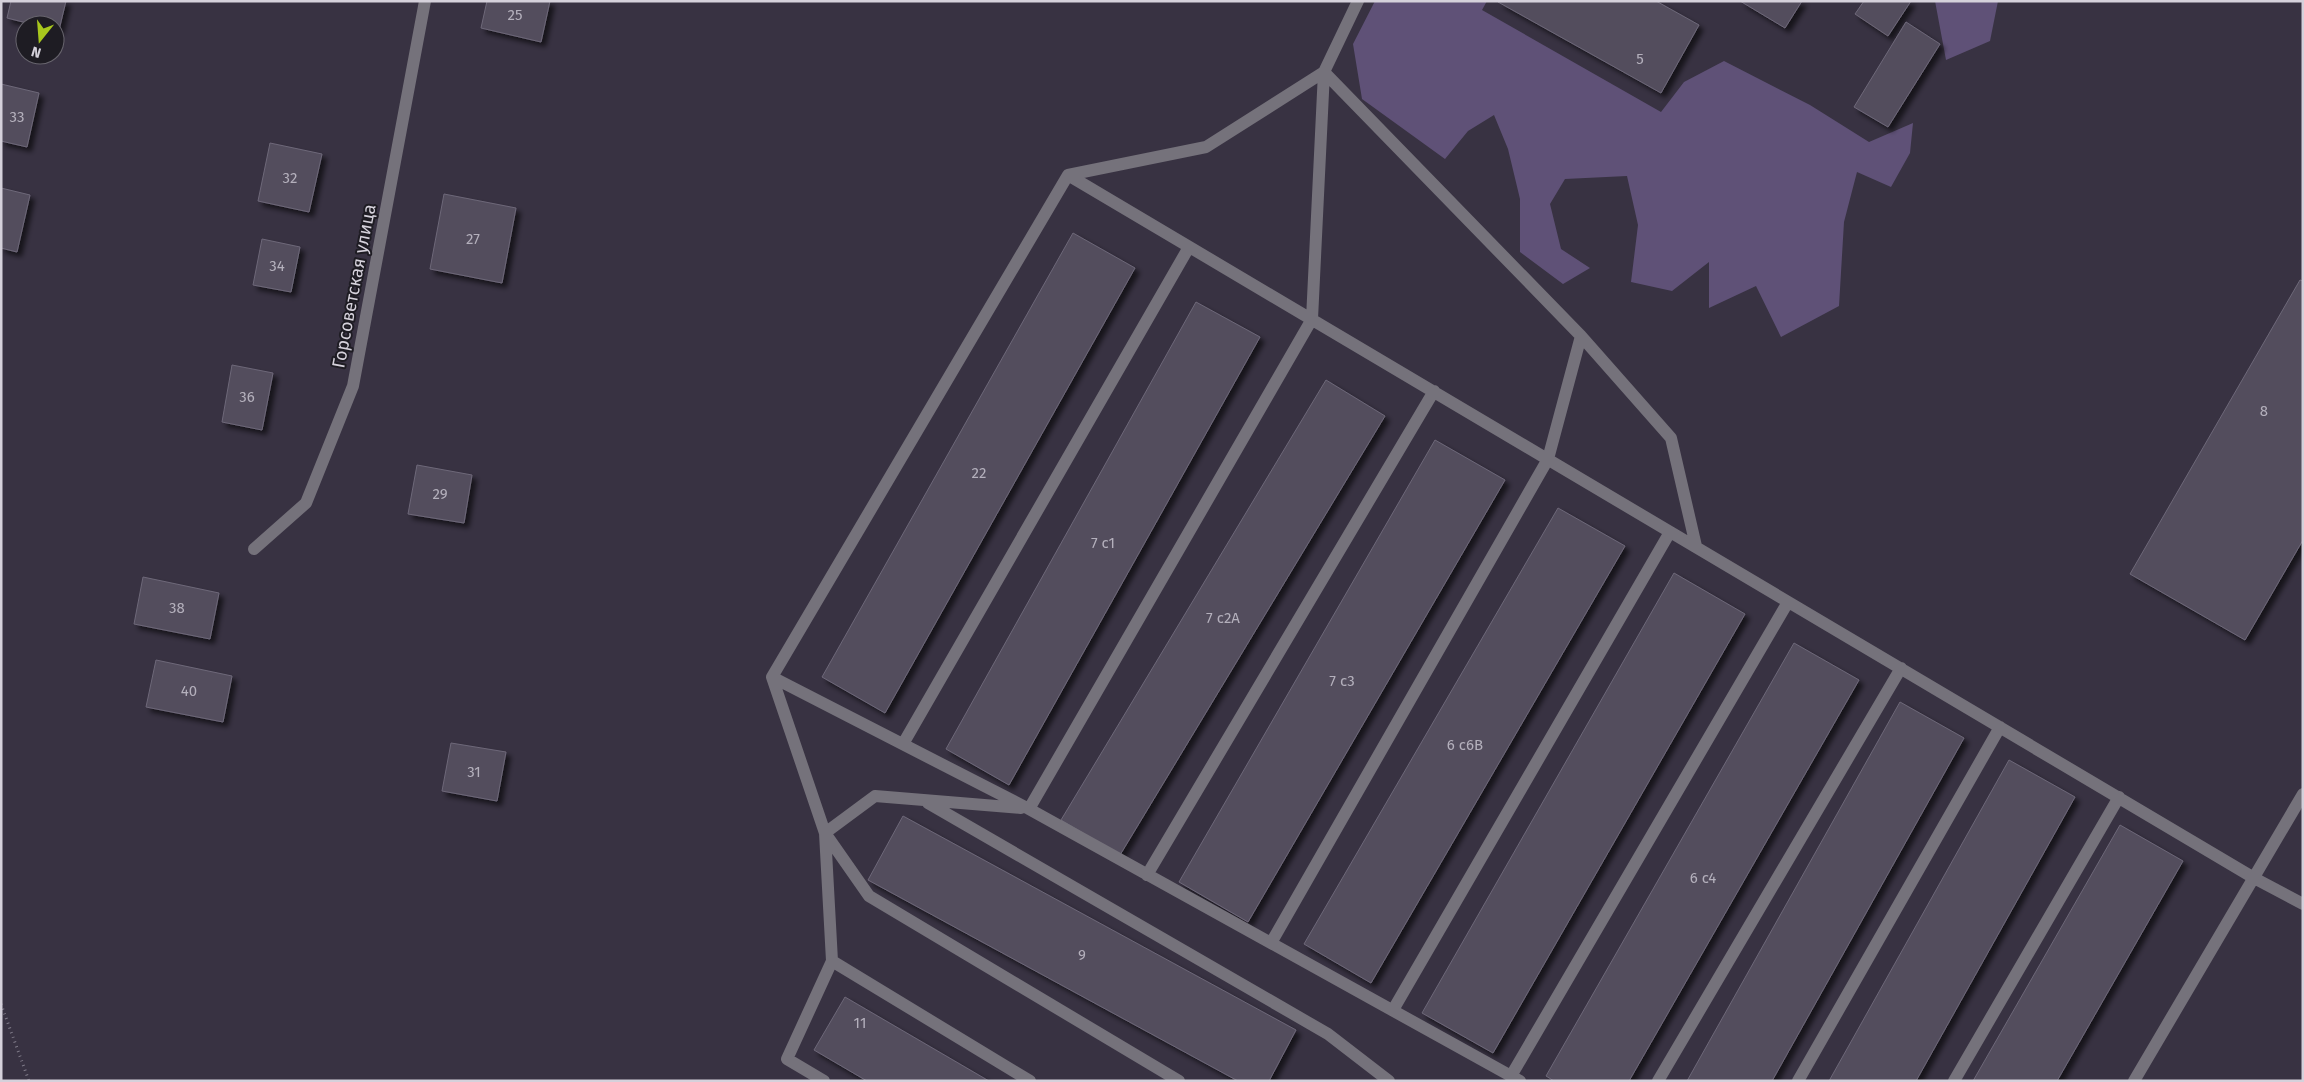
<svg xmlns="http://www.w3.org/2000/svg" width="2304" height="1082" font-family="'Fira Sans',sans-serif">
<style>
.green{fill:#5f5177}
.building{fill:#524d5d;stroke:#6e6879;filter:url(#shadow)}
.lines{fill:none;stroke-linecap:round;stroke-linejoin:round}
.path{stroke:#7f7a88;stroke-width:3;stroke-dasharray:1 4;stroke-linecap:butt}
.minor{stroke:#75727b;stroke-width:12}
.labels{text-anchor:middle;stroke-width:4;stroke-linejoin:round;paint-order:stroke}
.number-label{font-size:15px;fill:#b4b0bc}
.street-label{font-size:18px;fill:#d5d1db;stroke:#1e1c23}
</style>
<defs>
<filter id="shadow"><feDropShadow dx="4.5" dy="4.5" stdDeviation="2.5" flood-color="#0009"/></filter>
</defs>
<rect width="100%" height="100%" fill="#383242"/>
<!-- green -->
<path class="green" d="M 1375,1 L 1487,1 L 1482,10 L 1661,112 L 1684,82 L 1724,61 L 1810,105 L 1869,142 L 1913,123 L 1910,153 L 1891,187 L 1857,172 L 1844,222 L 1839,306 L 1781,337 L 1756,286 L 1709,308 L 1709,262 L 1672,291 L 1631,282 L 1638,225 L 1627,176 L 1565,179 L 1550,204 L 1561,249 L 1590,268 L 1563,284 L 1520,252 L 1520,199 L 1508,149 L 1494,115 L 1468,131 L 1445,159 L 1362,99 L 1353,44 Z
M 1935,1 L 1998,1 L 1990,41 L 1946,60 Z"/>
<!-- building -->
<path class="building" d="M 11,1 L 66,1 L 59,30 L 55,30 L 55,25 L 35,25 L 7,18 Z
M 487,1 L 550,1 L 541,42 L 481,28 Z
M 1656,1 L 1699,25 L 1661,93 L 1498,2 Z
M 1740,1 L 1802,1 L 1785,28 Z
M 1864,1 L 1911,1 L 1888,36 L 1855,14 Z
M 1906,22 L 1940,44 L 1888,127 L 1854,107 Z
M 1,84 L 39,93 L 27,147 L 1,141 Z
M 270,143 L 322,154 L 309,212 L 258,201 Z
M 1,188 L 30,195 L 17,252 L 1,248 Z
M 444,194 L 516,208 L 502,283 L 430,269 Z
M 1073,233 L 1135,268 L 885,713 L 822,677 Z
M 262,239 L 300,247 L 291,292 L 253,285 Z
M 2300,280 L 2303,281 L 2303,540 L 2245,640 L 2130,574 Z
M 1196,302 L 1260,337 L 1009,785 L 946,749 Z
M 232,365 L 273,373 L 262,430 L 222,422 Z
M 1326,380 L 1385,416 L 1120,855 L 1061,820 Z
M 1435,440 L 1505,480 L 1248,922 L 1179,882 Z
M 417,465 L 472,475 L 464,523 L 408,514 Z
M 1558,508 L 1625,546 L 1371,983 L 1304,944 Z
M 1674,573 L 1745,614 L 1493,1053 L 1422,1013 Z
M 143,577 L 219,593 L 210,639 L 134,624 Z
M 1794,643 L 1859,680 L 1629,1081 L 1554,1081 L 1546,1076 Z
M 156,660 L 232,676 L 223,722 L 146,707 Z
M 1900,702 L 1964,738 L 1772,1081 L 1687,1081 Z
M 451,743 L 506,752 L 497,801 L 442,791 Z
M 2009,760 L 2075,797 L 1916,1081 L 1829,1081 Z
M 903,816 L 1296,1030 L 1269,1081 L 1238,1081 L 868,880 Z
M 2120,825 L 2183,861 L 2057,1081 L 1973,1081 Z
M 845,997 L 989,1081 L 867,1081 L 814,1050 Z"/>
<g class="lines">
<!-- path -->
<path class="path" d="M 1,1004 L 29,1081"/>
<!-- minor -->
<path class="minor" d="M 1068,175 L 2254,878 L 2303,904
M 1581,336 L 1671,438 L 1696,546
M 254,549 L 306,503 L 353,386 L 425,1
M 772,677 L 1029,809 L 1520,1081
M 903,744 L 1189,247
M 928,803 L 1328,1034 L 1389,1081
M 1021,808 L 875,796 L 825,833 L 869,896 L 1179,1081
M 1029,809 L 1312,319 L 1324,72 L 1358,1
M 1147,875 L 1434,391
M 1271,943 L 1548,459 L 1581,336 L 1324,72
M 832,961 L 1030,1081
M 1393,1010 L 1670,532
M 1511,1076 L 1788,602
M 824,1081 L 787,1059 L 832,961 L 825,833 L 772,677 L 1068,175 L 1206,147 L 1324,72
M 1658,1081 L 1901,668
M 1798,1081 L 2000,727
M 1954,1081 L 2119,797
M 2134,1081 L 2303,794"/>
</g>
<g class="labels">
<!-- number labels -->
<g class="number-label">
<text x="515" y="20">25</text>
<text x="1640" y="64">5</text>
<text x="17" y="122">33</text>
<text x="290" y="183">32</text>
<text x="473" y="244">27</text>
<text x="277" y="271">34</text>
<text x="247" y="402">36</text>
<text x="2264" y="416">8</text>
<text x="979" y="478">22</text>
<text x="440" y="499">29</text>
<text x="1103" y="548">7 с1</text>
<text x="177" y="613">38</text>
<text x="1223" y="623">7 с2А</text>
<text x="1342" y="686">7 с3</text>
<text x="189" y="696">40</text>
<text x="1465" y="750">6 с6В</text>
<text x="474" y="777">31</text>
<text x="1703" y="883">6 с4</text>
<text x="1082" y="960">9</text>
<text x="860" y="1028">11</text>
</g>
<!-- street labels -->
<g class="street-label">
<text transform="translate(354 286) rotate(-79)" y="6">Горсоветская улица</text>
</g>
</g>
<!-- border -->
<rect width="2304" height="1082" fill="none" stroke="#d5d1db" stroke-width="5"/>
<!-- north arrow -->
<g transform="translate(40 40) rotate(197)"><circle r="24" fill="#1e1c23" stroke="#67646d"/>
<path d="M0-4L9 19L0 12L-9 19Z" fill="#a8c71d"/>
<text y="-8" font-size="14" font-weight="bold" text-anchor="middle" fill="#d5d1db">N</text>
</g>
</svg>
